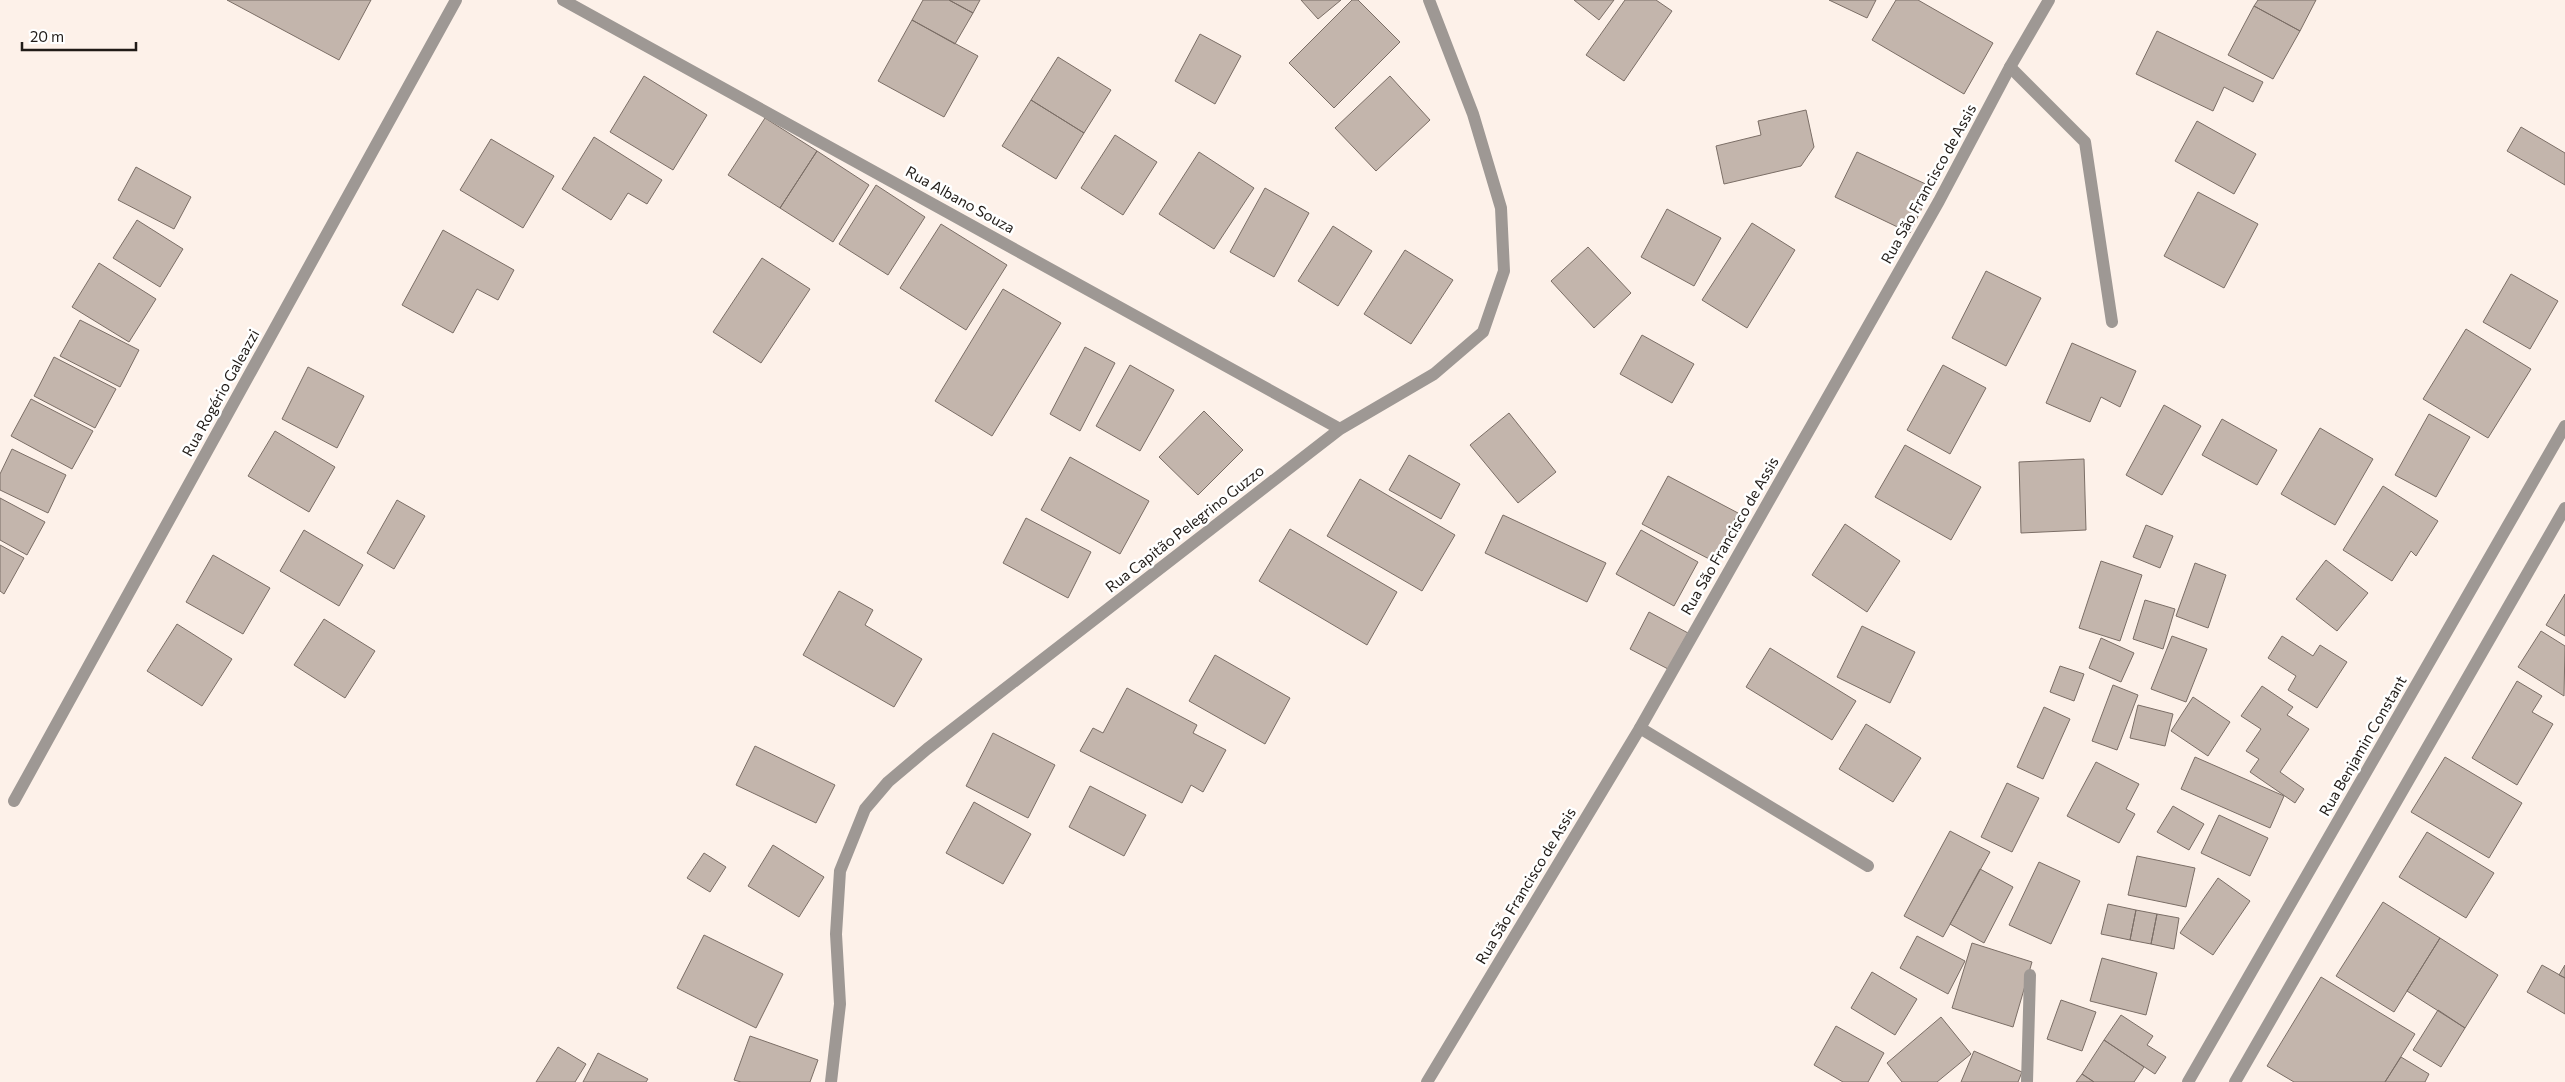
<svg xmlns="http://www.w3.org/2000/svg" width="2565" height="1082" font-family="Commissioner,sans-serif">
<style>
.building{fill:#c3b5ac;stroke:#7b6e66}
.lines{fill:none;stroke-linecap:round;stroke-linejoin:round}
.service{stroke:#9e9894;stroke-width:12}
.minor{stroke:#9e9894;stroke-width:12}
.labels{text-anchor:middle;stroke-width:5;stroke-linejoin:round;paint-order:stroke}
.street-label{font-size:15px;fill:#201b17;stroke:#fff}
</style>
<rect width="100%" height="100%" fill="#fdf1e9"/>
<!-- building -->
<path class="building" d="M 227,0 L 371,0 L 339,60 Z
M 923,0 L 949,0 L 973,13 L 955,44 L 912,20 Z
M 949,0 L 980,0 L 973,13 Z
M 1301,0 L 1341,0 L 1318,19 Z
M 1352,0 L 1358,0 L 1400,42 L 1334,108 L 1289,63 Z
M 1574,0 L 1614,0 L 1599,20 Z
M 1625,0 L 1656,0 L 1672,11 L 1624,81 L 1586,55 Z
M 1829,0 L 1876,0 L 1867,18 Z
M 1896,0 L 1918,0 L 1993,43 L 1964,94 L 1872,40 Z
M 2258,0 L 2316,0 L 2300,31 L 2254,6 Z
M 2254,6 L 2300,31 L 2273,79 L 2228,55 Z
M 912,20 L 978,56 L 944,117 L 878,81 Z
M 2157,31 L 2263,82 L 2253,102 L 2224,87 L 2213,111 L 2136,74 Z
M 1200,34 L 1241,56 L 1215,104 L 1175,81 Z
M 1058,57 L 1111,90 L 1084,133 L 1031,100 Z
M 644,76 L 707,115 L 673,170 L 610,132 Z
M 1390,76 L 1430,120 L 1376,171 L 1335,128 Z
M 1031,100 L 1084,133 L 1056,179 L 1002,146 Z
M 1806,110 L 1814,147 L 1801,166 L 1724,184 L 1716,146 L 1761,135 L 1758,121 Z
M 765,118 L 817,151 L 780,208 L 728,175 Z
M 2197,121 L 2256,154 L 2234,194 L 2175,161 Z
M 2521,127 L 2565,153 L 2565,185 L 2507,151 Z
M 1115,135 L 1157,162 L 1123,215 L 1081,188 Z
M 594,137 L 662,180 L 647,204 L 628,193 L 611,220 L 562,189 Z
M 491,139 L 554,176 L 523,228 L 460,190 Z
M 817,151 L 869,185 L 833,242 L 780,208 Z
M 1199,152 L 1254,188 L 1214,249 L 1159,214 Z
M 1857,152 L 1932,187 L 1910,233 L 1835,197 Z
M 136,167 L 191,197 L 174,229 L 118,200 Z
M 876,185 L 925,217 L 888,275 L 839,244 Z
M 1265,188 L 1309,213 L 1274,277 L 1230,252 Z
M 2198,192 L 2258,224 L 2224,288 L 2164,256 Z
M 1667,209 L 1721,238 L 1694,286 L 1641,257 Z
M 137,220 L 183,249 L 160,287 L 113,258 Z
M 1752,223 L 1795,250 L 1747,328 L 1702,300 Z
M 941,224 L 1007,265 L 966,330 L 900,288 Z
M 1333,226 L 1372,251 L 1338,306 L 1298,281 Z
M 443,230 L 514,270 L 498,300 L 477,289 L 453,333 L 402,305 Z
M 1588,247 L 1631,293 L 1594,328 L 1551,281 Z
M 1405,250 L 1453,280 L 1411,344 L 1364,314 Z
M 762,258 L 810,289 L 761,363 L 713,332 Z
M 99,263 L 156,299 L 129,342 L 72,307 Z
M 1986,271 L 2041,298 L 2006,366 L 1952,338 Z
M 2511,274 L 2558,301 L 2530,349 L 2483,322 Z
M 1003,289 L 1061,323 L 992,436 L 935,401 Z
M 80,320 L 139,350 L 120,387 L 60,356 Z
M 2466,329 L 2531,369 L 2488,438 L 2423,399 Z
M 1642,335 L 1694,364 L 1672,403 L 1620,374 Z
M 2072,343 L 2136,371 L 2120,407 L 2101,397 L 2090,422 L 2046,403 Z
M 1085,347 L 1115,363 L 1080,431 L 1050,414 Z
M 54,357 L 116,389 L 95,428 L 34,396 Z
M 1130,365 L 1174,390 L 1140,451 L 1096,426 Z
M 1943,365 L 1986,388 L 1950,454 L 1907,430 Z
M 308,367 L 364,396 L 337,448 L 282,419 Z
M 31,399 L 93,431 L 72,469 L 11,436 Z
M 2164,405 L 2201,426 L 2162,495 L 2126,475 Z
M 1204,411 L 1243,450 L 1198,495 L 1159,457 Z
M 1509,413 L 1556,472 L 1518,503 L 1470,445 Z
M 2429,414 L 2470,437 L 2436,497 L 2395,475 Z
M 2222,419 L 2277,450 L 2257,485 L 2202,455 Z
M 2320,428 L 2373,459 L 2335,525 L 2281,494 Z
M 275,431 L 335,467 L 309,512 L 248,476 Z
M 1905,445 L 1981,487 L 1951,540 L 1875,497 Z
M 12,449 L 66,475 L 48,513 L 0,490 L 0,474 Z
M 1409,455 L 1460,484 L 1441,519 L 1389,490 Z
M 1070,457 L 1149,501 L 1120,554 L 1041,510 Z
M 2084,459 L 2086,530 L 2021,533 L 2019,462 Z
M 1668,476 L 1738,513 L 1713,561 L 1642,524 Z
M 1360,479 L 1455,535 L 1422,591 L 1327,536 Z
M 2383,486 L 2438,521 L 2416,556 L 2411,551 L 2392,581 L 2343,550 Z
M 0,498 L 45,522 L 27,555 L 0,540 Z
M 397,500 L 425,516 L 394,569 L 367,553 Z
M 1503,515 L 1606,563 L 1587,602 L 1485,553 Z
M 1026,518 L 1091,552 L 1068,598 L 1003,563 Z
M 1845,524 L 1900,561 L 1867,612 L 1812,575 Z
M 2146,525 L 2173,536 L 2160,568 L 2133,557 Z
M 1290,529 L 1397,592 L 1367,645 L 1259,581 Z
M 304,530 L 363,565 L 339,606 L 280,571 Z
M 1641,530 L 1698,562 L 1674,606 L 1616,574 Z
M 0,545 L 24,558 L 4,594 L 0,591 Z
M 213,555 L 270,588 L 243,634 L 186,602 Z
M 2326,560 L 2368,593 L 2337,631 L 2296,599 Z
M 2101,561 L 2142,575 L 2120,641 L 2079,628 Z
M 2195,563 L 2226,575 L 2208,628 L 2176,616 Z
M 839,591 L 873,610 L 865,625 L 922,659 L 894,707 L 803,655 Z
M 2565,594 L 2565,636 L 2546,625 Z
M 2145,600 L 2175,609 L 2163,649 L 2133,639 Z
M 1649,612 L 1688,633 L 1668,669 L 1630,649 Z
M 324,619 L 375,651 L 345,698 L 294,665 Z
M 177,624 L 232,659 L 202,706 L 147,671 Z
M 1862,626 L 1915,652 L 1890,703 L 1837,677 Z
M 2541,631 L 2565,646 L 2564,696 L 2518,667 Z
M 2172,636 L 2207,649 L 2186,702 L 2151,689 Z
M 2282,636 L 2313,656 L 2320,645 L 2347,662 L 2317,708 L 2288,690 L 2296,676 L 2268,658 Z
M 2101,638 L 2134,653 L 2121,682 L 2089,668 Z
M 1770,648 L 1856,701 L 1832,740 L 1746,687 Z
M 1215,655 L 1290,698 L 1265,744 L 1189,701 Z
M 2060,666 L 2084,674 L 2074,701 L 2050,692 Z
M 2517,681 L 2542,696 L 2532,712 L 2553,724 L 2517,785 L 2472,758 Z
M 2113,685 L 2138,695 L 2117,750 L 2092,741 Z
M 2262,686 L 2293,707 L 2287,715 L 2309,729 L 2280,772 L 2304,789 L 2295,803 L 2250,772 L 2259,759 L 2246,751 L 2261,729 L 2241,716 Z
M 1127,688 L 1197,725 L 1193,733 L 1226,750 L 1203,792 L 1191,785 L 1182,803 L 1080,751 L 1093,728 L 1103,733 Z
M 2193,697 L 2230,722 L 2208,756 L 2171,731 Z
M 2138,705 L 2173,714 L 2165,746 L 2130,738 Z
M 2044,707 L 2070,719 L 2043,779 L 2017,767 Z
M 1866,724 L 1921,758 L 1893,802 L 1839,769 Z
M 993,733 L 1055,765 L 1028,818 L 966,786 Z
M 755,746 L 835,785 L 816,823 L 736,785 Z
M 2195,757 L 2284,796 L 2270,828 L 2181,789 Z
M 2445,757 L 2522,803 L 2489,858 L 2411,812 Z
M 2096,762 L 2139,784 L 2126,809 L 2135,814 L 2119,843 L 2067,816 Z
M 2007,783 L 2039,798 L 2012,852 L 1981,837 Z
M 1090,786 L 1146,815 L 1124,856 L 1069,827 Z
M 974,802 L 1031,834 L 1003,884 L 946,853 Z
M 2173,806 L 2204,824 L 2189,850 L 2157,832 Z
M 2219,815 L 2268,838 L 2250,876 L 2201,853 Z
M 1950,831 L 1990,852 L 1943,937 L 1904,916 Z
M 2427,832 L 2494,873 L 2466,918 L 2399,877 Z
M 773,845 L 824,877 L 799,917 L 748,886 Z
M 704,853 L 726,867 L 710,892 L 687,878 Z
M 2137,856 L 2195,868 L 2186,907 L 2128,895 Z
M 2039,862 L 2080,881 L 2051,944 L 2009,925 Z
M 1980,869 L 2013,887 L 1984,943 L 1950,924 Z
M 2218,878 L 2250,901 L 2213,955 L 2180,933 Z
M 2383,902 L 2440,938 L 2394,1012 L 2336,976 Z
M 2108,904 L 2136,910 L 2130,940 L 2101,934 Z
M 2136,910 L 2157,914 L 2151,944 L 2130,940 Z
M 2157,914 L 2179,918 L 2174,949 L 2151,944 Z
M 704,935 L 783,974 L 756,1028 L 677,988 Z
M 1917,936 L 1965,961 L 1948,994 L 1900,968 Z
M 2440,938 L 2498,975 L 2465,1028 L 2407,991 Z
M 1972,943 L 2032,962 L 2013,1027 L 1952,1008 Z
M 2102,958 L 2157,973 L 2146,1015 L 2090,1001 Z
M 2542,965 L 2565,978 L 2565,1014 L 2527,992 Z
M 2565,965 L 2565,978 L 2559,975 Z
M 1872,972 L 1917,999 L 1895,1035 L 1851,1008 Z
M 2321,977 L 2415,1034 L 2385,1082 L 2294,1082 L 2267,1066 Z
M 2061,1000 L 2096,1012 L 2082,1051 L 2047,1039 Z
M 2438,1010 L 2465,1028 L 2441,1067 L 2413,1050 Z
M 2121,1015 L 2153,1036 L 2147,1045 L 2166,1057 L 2155,1074 L 2104,1040 Z
M 1941,1017 L 1971,1054 L 1937,1082 L 1902,1082 L 1887,1063 Z
M 1836,1026 L 1884,1053 L 1868,1082 L 1843,1082 L 1814,1065 Z
M 750,1036 L 818,1060 L 810,1082 L 741,1082 L 734,1080 Z
M 2104,1040 L 2144,1067 L 2134,1082 L 2094,1082 L 2082,1074 Z
M 558,1047 L 586,1064 L 575,1082 L 536,1082 Z
M 1974,1051 L 2022,1072 L 2018,1082 L 1961,1082 Z
M 598,1053 L 648,1079 L 646,1082 L 583,1082 Z
M 2401,1057 L 2429,1074 L 2425,1082 L 2385,1082 Z
M 2082,1074 L 2094,1082 L 2076,1082 Z"/>
<g class="lines">
<!-- service -->
<path class="service" d="M 2010,67 L 2085,142 L 2112,322
M 1640,728 L 1868,866"/>
<!-- minor -->
<path class="minor" d="M 563,0 L 1340,429
M 14,801 L 456,0
M 831,1082 L 840,1004 L 836,934 L 840,871 L 865,809 L 888,782 L 927,749 L 1340,429 L 1434,374 L 1483,332 L 1504,271 L 1501,208 L 1473,114 L 1429,0
M 1427,1082 L 1640,728 L 1939,201 L 2010,67 L 2049,0
M 2027,1082 L 2030,975
M 2188,1082 L 2565,426
M 2235,1082 L 2565,508"/>
</g>
<g class="labels">
<!-- street labels -->
<g class="street-label">
<text transform="translate(1929 184) rotate(-61)" y="5">Rua São Francisco de Assis</text>
<text transform="translate(960 200) rotate(29)" y="5">Rua Albano Souza</text>
<text transform="translate(221 393) rotate(-61)" y="5">Rua Rogério Galeazzi</text>
<text transform="translate(1185 529) rotate(-38)" y="5">Rua Capitão Pelegrino Guzzo</text>
<text transform="translate(1730 536) rotate(-60)" y="5">Rua São Francisco de Assis</text>
<text transform="translate(2363 746) rotate(-60)" y="5">Rua Benjamin Constant</text>
<text transform="translate(1526 886) rotate(-59)" y="5">Rua São Francisco de Assis</text>
</g>
</g>
<!-- scale -->
<path d="M22 42v8h114v-8" fill="none" stroke="#201b17" stroke-width="2.5"/>
<text x="30" y="42" font-size="15" fill="#201b17" stroke="#ffffff" stroke-width="4" paint-order="stroke">20 m</text>
</svg>
